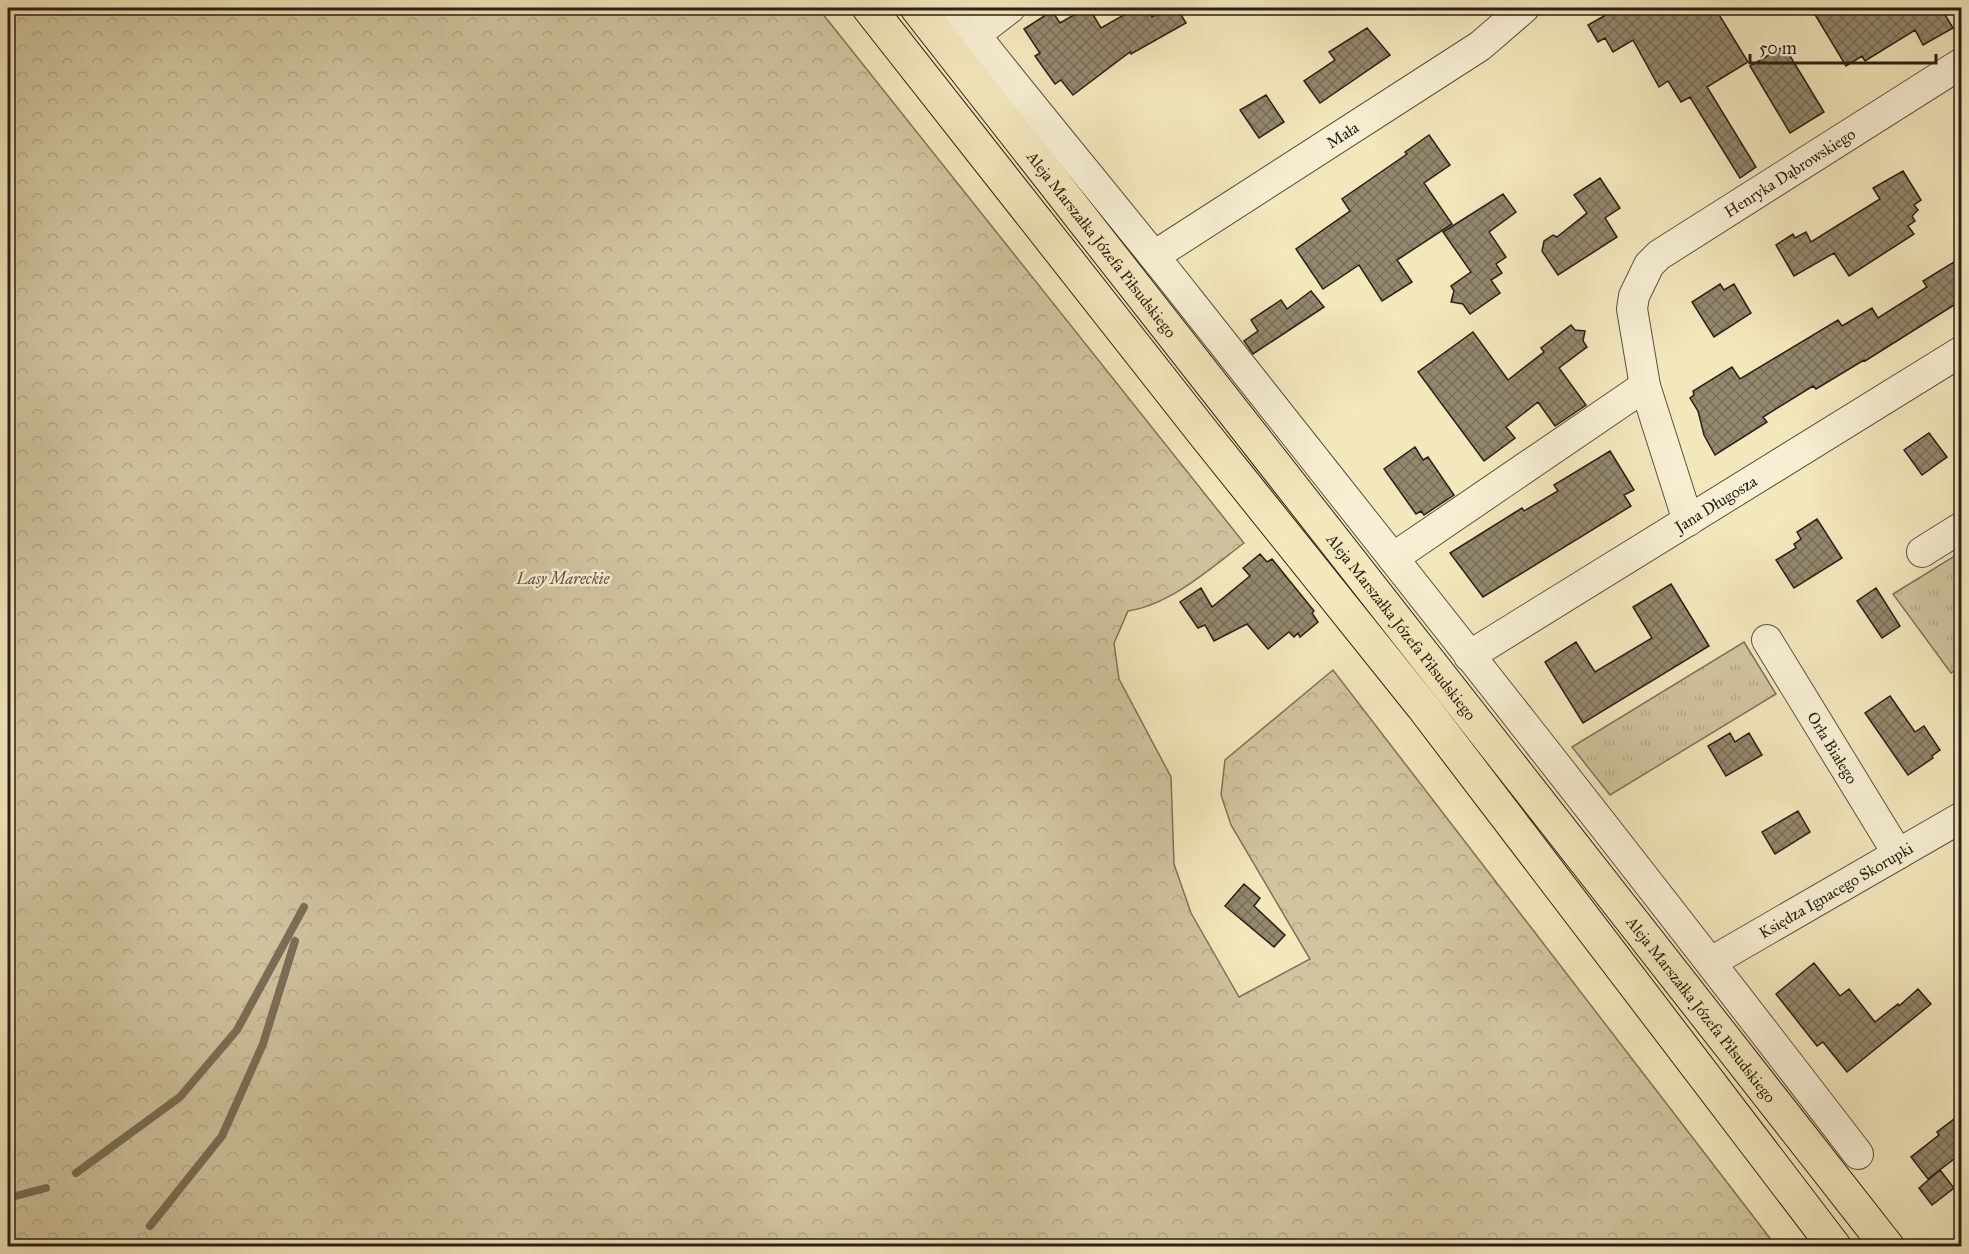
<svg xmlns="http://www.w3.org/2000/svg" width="1969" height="1254" font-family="'IM FELL Great Primer',serif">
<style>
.grass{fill:url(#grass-tufts);stroke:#7e725c;stroke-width:1.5}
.forest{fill:url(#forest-crowns);stroke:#7e725c;stroke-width:1.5}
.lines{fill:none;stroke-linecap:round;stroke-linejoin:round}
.stream{stroke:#7a6f58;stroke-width:8}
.building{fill:url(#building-cross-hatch);stroke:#2a2017;stroke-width:1.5}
.minor-casing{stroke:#5c5240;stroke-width:32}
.major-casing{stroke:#2a2017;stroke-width:35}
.minor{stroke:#f7efd3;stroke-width:30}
.major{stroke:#f3e7bc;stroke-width:33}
.labels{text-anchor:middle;stroke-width:5;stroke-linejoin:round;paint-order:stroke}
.street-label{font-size:16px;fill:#2a2017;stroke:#f7efd3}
.park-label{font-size:16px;font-style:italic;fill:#5c5240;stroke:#f7efd3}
</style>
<defs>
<pattern id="grass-tufts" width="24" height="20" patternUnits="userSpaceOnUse" patternTransform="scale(1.5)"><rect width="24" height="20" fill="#d1c5a0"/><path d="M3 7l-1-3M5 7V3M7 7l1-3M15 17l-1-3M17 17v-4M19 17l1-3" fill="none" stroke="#b4a989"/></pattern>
<pattern id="forest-crowns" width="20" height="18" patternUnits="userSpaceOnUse" patternTransform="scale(1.5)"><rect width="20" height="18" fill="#d1c5a0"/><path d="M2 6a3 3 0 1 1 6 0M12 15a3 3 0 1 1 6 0" fill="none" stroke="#b4a989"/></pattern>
<pattern id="building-cross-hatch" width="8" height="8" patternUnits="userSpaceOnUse" patternTransform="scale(1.5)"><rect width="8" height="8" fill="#93876d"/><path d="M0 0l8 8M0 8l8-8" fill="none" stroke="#786e59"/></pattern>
</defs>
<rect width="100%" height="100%" fill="#f3e7bc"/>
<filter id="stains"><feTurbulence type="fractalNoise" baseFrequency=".00333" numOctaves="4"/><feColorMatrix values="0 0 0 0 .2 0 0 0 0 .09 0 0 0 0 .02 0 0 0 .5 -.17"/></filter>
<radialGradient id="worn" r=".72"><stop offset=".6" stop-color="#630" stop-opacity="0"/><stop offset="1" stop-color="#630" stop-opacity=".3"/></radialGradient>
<!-- grass -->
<path class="grass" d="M 1961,552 L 1961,666 L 1951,673 L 1893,594 Z
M 1744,642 L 1776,694 L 1610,795 L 1572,747 Z"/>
<!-- forest -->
<path class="forest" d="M 8,8 L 818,8 L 1244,543 C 1211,568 1170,605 1128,611 L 1114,643 L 1119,679 L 1171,777 L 1174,864 L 1191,913 L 1239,997 L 1310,959 L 1231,825 L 1221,795 L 1225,760 L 1333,670 L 1776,1246 L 8,1246 Z"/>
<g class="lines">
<!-- stream -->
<path class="stream" d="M 76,1173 L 180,1097 L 237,1030 L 304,907
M 8,1198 L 46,1188
M 150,1226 L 222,1136 L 263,1044 L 295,941"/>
</g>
<!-- building -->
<path class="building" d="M 1086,8 L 1089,8 L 1101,28 L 1136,8 L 1146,8 L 1152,17 L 1167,8 L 1177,8 L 1186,23 L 1131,54 L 1130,52 L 1073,95 L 1061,80 L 1055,84 L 1035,56 L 1040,53 L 1024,29 L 1052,11 L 1060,23 Z
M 1618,8 L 1715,8 L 1748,62 L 1707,87 L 1756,167 L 1740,178 L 1690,97 L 1681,102 L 1668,81 L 1659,87 L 1633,40 L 1613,52 L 1605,38 L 1598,42 L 1588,25 Z
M 1811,8 L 1941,8 L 1953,28 L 1923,45 L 1915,30 L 1865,61 L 1862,56 L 1846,66 Z
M 1367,28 L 1390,55 L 1320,103 L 1304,81 L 1335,60 L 1329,52 Z
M 1784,46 L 1824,112 L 1790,133 L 1750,66 Z
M 1266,95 L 1284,122 L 1259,138 L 1240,110 Z
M 1429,135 L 1450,165 L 1424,183 L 1452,224 L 1397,260 L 1412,282 L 1382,301 L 1359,265 L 1323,289 L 1296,249 L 1350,211 L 1342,199 L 1407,154 L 1405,152 Z
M 1903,171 L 1921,200 L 1914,205 L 1918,210 L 1912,216 L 1915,221 L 1908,226 L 1914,234 L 1849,276 L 1834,253 L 1794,276 L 1776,245 L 1793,234 L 1795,238 L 1806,232 L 1811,242 L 1880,199 L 1873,188 Z
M 1600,178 L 1620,208 L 1605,218 L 1617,237 L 1558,275 L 1542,251 L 1544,241 L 1553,235 L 1557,237 L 1587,213 L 1574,195 Z
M 1503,194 L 1516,212 L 1489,232 L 1506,257 L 1496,264 L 1502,273 L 1491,280 L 1500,293 L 1470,314 L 1463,304 L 1451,302 L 1454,291 L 1451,286 L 1471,272 L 1443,232 Z
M 1962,257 L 1962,300 L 1865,361 L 1864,360 L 1816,389 L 1813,386 L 1763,417 L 1767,422 L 1715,455 L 1704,435 L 1698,411 L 1690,398 L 1694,395 L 1693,391 L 1732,367 L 1740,379 L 1838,320 L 1842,326 L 1872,308 L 1878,318 L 1927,287 L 1923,281 Z
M 1720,284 L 1724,290 L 1734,284 L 1751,313 L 1714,337 L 1692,302 Z
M 1311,291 L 1324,307 L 1253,354 L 1244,341 L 1258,331 L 1251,320 L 1281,300 L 1287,309 Z
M 1571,325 L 1575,330 L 1585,331 L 1583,341 L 1587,347 L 1559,368 L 1586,405 L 1555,426 L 1538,402 L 1506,427 L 1515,438 L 1484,461 L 1418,372 L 1473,332 L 1508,380 L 1544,352 L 1541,348 Z
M 1929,433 L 1947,457 L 1922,475 L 1904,450 Z
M 1415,447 L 1423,460 L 1428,457 L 1454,495 L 1424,515 L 1421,511 L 1416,514 L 1384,469 Z
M 1610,451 L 1634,490 L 1624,495 L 1631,506 L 1483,597 L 1450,553 L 1522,508 L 1524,511 L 1558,491 L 1554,485 Z
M 1817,519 L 1842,558 L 1794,588 L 1776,560 L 1796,548 L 1794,544 L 1801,539 L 1797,532 Z
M 1260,554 L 1267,562 L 1272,559 L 1314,611 L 1312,613 L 1318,622 L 1300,637 L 1298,633 L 1294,637 L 1289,632 L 1268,649 L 1247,624 L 1214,641 L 1205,625 L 1198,628 L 1180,602 L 1201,588 L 1212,607 L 1250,576 L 1243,568 Z
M 1671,584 L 1709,646 L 1583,723 L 1545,662 L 1576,642 L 1595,672 L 1652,638 L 1633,607 Z
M 1876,588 L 1900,626 L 1882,638 L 1857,601 Z
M 1890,696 L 1915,732 L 1924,726 L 1940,750 L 1932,756 L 1933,758 L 1908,775 L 1865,713 Z
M 1730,733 L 1735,742 L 1749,733 L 1762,755 L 1726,776 L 1708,746 Z
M 1798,811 L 1810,832 L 1775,854 L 1762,832 Z
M 1244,884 L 1260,898 L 1254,906 L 1285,935 L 1274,947 L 1225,906 Z
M 1814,963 L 1840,996 L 1849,989 L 1875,1022 L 1898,1004 L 1899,1006 L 1918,989 L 1931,1004 L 1847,1072 L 1823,1042 L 1817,1046 L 1776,994 Z
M 1962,1113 L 1962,1153 L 1928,1179 L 1911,1157 L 1939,1135 L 1937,1132 Z
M 1940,1170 L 1954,1188 L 1932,1205 L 1919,1188 Z"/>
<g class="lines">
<!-- minor casing -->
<g class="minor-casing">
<g id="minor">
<path d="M 954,8 C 1030,106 1111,201 1188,299 C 1413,583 1638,867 1858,1154"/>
<path d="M 975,35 L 1010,8"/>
<path id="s1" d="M 1154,256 L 1480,46 L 1524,8"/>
<path id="s2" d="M 1688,521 L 1645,386 L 1632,309 L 1634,296 L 1649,265 L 1659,255 L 1962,63"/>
<path d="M 1922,552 L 1962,527"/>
<path d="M 1393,558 L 1645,386"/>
<path id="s3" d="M 1767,640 L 1898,854"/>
<path id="s4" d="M 1469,656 L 1962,351"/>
<path id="s5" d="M 1711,962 L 1962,817"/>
</g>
</g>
<!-- major casing -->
<g class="major-casing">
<g id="major">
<path d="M 869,8 L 1205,435 L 1423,707 L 1834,1246"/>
<path id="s6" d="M 917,8 L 1887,1246"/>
</g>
</g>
<!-- minor -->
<use href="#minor" class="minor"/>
<!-- major -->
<use href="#major" class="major"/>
</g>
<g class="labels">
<!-- street labels -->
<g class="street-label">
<text dy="6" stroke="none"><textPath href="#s1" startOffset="224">Mała</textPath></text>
<text dy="6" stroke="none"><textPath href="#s2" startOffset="436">Henryka Dąbrowskiego</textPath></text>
<text dy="6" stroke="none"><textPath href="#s6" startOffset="300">Aleja Marszałka Józefa Piłsudskiego</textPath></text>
<text dy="6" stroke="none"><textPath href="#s4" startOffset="290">Jana Długosza</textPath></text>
<text dy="6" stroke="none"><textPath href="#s6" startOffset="786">Aleja Marszałka Józefa Piłsudskiego</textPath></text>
<text dy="6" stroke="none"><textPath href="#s3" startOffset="126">Orła Białego</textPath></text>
<text dy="6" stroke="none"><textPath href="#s5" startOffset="144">Księdza Ignacego Skorupki</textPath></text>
<text dy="6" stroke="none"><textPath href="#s6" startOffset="1272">Aleja Marszałka Józefa Piłsudskiego</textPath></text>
</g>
<!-- park labels -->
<g class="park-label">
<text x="563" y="584">Lasy Mareckie</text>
</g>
</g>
<!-- margin -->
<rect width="1969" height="1254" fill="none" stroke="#f3e7bc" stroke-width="30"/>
<rect x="9" y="9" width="1951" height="1236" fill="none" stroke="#2a2017" stroke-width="3"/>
<rect x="15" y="15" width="1939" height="1224" fill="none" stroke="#2a2017" stroke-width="1.5"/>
<!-- scale -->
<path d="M1750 54v9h186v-9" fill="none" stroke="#2a2017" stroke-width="3"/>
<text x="1759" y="54" font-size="18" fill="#2a2017" stroke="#f7efd3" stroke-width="4.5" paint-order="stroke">50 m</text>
<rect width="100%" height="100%" filter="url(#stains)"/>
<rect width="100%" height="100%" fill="url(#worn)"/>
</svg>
